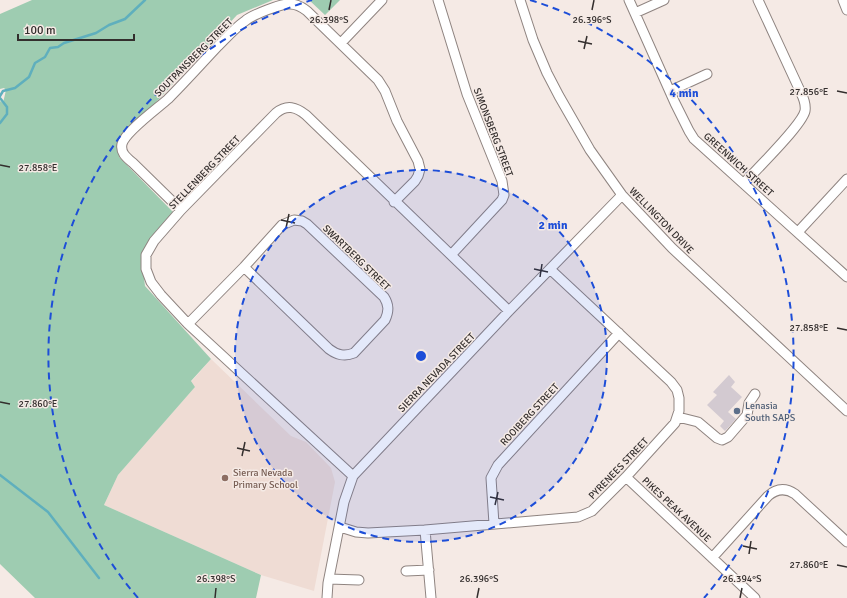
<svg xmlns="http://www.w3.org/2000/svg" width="847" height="598" font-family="Signika,sans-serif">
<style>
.built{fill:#efdcd4}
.green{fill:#9eccb1}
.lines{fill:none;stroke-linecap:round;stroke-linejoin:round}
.stream{stroke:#5fafbd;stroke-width:2.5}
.building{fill:#d3cad1}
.minor-casing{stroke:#8f8480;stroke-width:11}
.minor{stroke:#fff;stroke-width:9}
.ticks{fill:none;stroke:#332e2d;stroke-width:1.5}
.ring{fill:none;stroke:#1d4ed8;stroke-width:2;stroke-dasharray:7 5}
.service-dot{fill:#5c6f8a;stroke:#f5eae5;stroke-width:1.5}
.education-dot{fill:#8d6e63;stroke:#f5eae5;stroke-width:1.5}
.labels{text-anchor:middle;stroke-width:3;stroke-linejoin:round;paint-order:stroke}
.street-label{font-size:10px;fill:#332e2d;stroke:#f5eae5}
.service-label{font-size:10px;fill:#4e5e75;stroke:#f5eae5;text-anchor:start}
.education-label{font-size:10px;fill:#785e54;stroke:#f5eae5;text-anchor:start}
.ticks-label{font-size:10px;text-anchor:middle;fill:#332e2d;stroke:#f5eae5;stroke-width:3;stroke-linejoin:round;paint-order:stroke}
.centre{fill:#1d4ed8;stroke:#f5eae5;stroke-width:2}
.ring-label{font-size:12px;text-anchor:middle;font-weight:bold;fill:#1d4ed8;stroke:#f5eae5;stroke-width:3;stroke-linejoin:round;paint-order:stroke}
</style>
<rect width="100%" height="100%" fill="#f5eae5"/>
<!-- built -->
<path class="built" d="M 211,359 L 291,436 L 306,442 L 331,468 L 335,482 L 314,591 L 261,575 L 104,505 L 118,475 L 195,387 L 191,382 Z"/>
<!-- green -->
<path class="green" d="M 32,0 L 273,0 L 237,15 L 120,141 L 119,157 L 173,212 L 141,254 L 145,286 L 211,359 L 191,381 L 195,387 L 118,475 L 104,505 L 261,575 L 256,598 L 35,598 L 0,564 L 0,101 L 3,103 L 6,90 L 4,88 L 0,89 L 0,14 Z
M 309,0 L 340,0 L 325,15 Z"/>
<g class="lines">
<!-- stream -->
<path class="stream" d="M 0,96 L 3,91 L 15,88 L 29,77 L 35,63 L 45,57 L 50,48 L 58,47 L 64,43 L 96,33 L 109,25 L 125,19 L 145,0
M 0,98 L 7,107 L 7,114 L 0,123
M 0,475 L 48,512 L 99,578"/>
</g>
<!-- building -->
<path class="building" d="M 729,375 L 735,382 L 731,387 L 742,397 L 728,412 L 736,419 L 725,431 L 720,426 L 724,421 L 707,405 L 717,395 L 713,392 Z"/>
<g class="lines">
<!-- minor casing -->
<g class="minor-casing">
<path id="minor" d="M 438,0 L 467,94 L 502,181 L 504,195 L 502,200 L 451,255
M 520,0 L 533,40 L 547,73 L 559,96 L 590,150 L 622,195 L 672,248 L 847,411
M 629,0 L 675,103 L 689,131 L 694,139 L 847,277
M 843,0 L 847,10
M 635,13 L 664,0
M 341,43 L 382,0
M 670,91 L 707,74
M 744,183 C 756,170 802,125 805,111 C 806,105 804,99 801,93 L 758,0
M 181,210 L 133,163 C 127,158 120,153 122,144 C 125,132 158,108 168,99 C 185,82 202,63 218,46 C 227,37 235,28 245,21 C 252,15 282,3 290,4 C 297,4 302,7 307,11 L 378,80 L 385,91 L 397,121 L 418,161 L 420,169 L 418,176 L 415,181 L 394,202
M 798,232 L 847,179
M 188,324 L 244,267 L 282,225 L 294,220 L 302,221 L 307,224 L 384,297 C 389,305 389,311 385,320 L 354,353 C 344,357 337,355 329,349 L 244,267
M 678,417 L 698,422 L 717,438 L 722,440 L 728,437 L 747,415 L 749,403 L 755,394
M 353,476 L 188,324 L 161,295 L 151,282 L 146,269 L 146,255 L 154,241 L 181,210 L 276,113 C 287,104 296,107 306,115 L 509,311
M 626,477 L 755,598
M 494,524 L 491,478 L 498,465 L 619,333
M 340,527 L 356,532 L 368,533 L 425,530 L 578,517 L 592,511 L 626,477 L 675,423 L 679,411 L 679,398 L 677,390 L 671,382 L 551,270
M 425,530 L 431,598
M 712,558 L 768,496 C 777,488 786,488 795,494 L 847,542
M 406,571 L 429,570
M 329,579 L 359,580
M 327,598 L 328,583 L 344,502 L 353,476 L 509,311 L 622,195"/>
</g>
<!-- minor -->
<use href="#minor" class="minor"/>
</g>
<!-- ticks -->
<path class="ticks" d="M 329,10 L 331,0M 592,10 L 594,0M 578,41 L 592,44M 584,49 L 587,36M 837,91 L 847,93M 0,165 L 10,167M 281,220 L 295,223M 286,228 L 289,214M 534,269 L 548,272M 540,277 L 542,264M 837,328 L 847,330M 0,402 L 10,404M 237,448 L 250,451M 242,456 L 245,442M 490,497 L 504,500M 495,505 L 498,492M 743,546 L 757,549M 749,554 L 751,541M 837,565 L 847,567M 215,598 L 216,588M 477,598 L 479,588M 740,598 L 742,588"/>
<!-- distance rings -->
<circle cx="421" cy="356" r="186" fill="#1d4ed8" fill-opacity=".12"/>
<g class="ring">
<circle cx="421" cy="356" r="186"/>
<path d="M138 598A372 372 0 0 1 312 0M530 0A372 372 0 0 1 704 598"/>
</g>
<!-- markers -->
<circle class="service-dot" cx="737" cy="411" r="4"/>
<circle class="education-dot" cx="225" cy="478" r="4"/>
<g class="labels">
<!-- street labels -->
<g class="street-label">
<text transform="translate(193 57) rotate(-45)" y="4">SOUTPANSBERG STREET</text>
<text transform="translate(494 132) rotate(69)" y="4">SIMONSBERG STREET</text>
<text transform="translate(739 164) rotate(42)" y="4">GREENWICH STREET</text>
<text transform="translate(204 172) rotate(-46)" y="4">STELLENBERG STREET</text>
<text transform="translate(662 220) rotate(46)" y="4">WELLINGTON DRIVE</text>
<text transform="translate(357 257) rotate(44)" y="4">SWARTBERG STREET</text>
<text transform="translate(436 372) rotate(-46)" y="4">SIERRA NEVADA STREET</text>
<text transform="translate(529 414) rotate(-47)" y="4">ROOIBERG STREET</text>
<text transform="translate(618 468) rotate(-46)" y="4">PYRENEES STREET</text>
<text transform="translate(677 509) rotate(43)" y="4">PIKES PEAK AVENUE</text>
</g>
<!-- service labels -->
<g class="service-label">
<text x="745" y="409">Lenasia<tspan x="745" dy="12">South SAPS</tspan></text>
</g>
<!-- education labels -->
<g class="education-label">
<text x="233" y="476">Sierra Nevada<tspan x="233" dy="12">Primary School</tspan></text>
</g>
</g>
<g class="ticks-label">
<text x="329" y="23">26.398°S</text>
<text x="592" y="23">26.396°S</text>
<text x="809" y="95">27.856°E</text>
<text x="38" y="171">27.858°E</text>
<text x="809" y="331">27.858°E</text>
<text x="38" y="407">27.860°E</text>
<text x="809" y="568">27.860°E</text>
<text x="216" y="582">26.398°S</text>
<text x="479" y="582">26.396°S</text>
<text x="742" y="582">26.394°S</text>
</g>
<circle cx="421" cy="356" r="6" class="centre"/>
<g class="ring-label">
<text x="684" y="97">4 min</text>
<text x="553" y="229">2 min</text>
</g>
<!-- scale -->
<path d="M18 34v6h116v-6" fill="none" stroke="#332e2d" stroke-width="2"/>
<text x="24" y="34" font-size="12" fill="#332e2d" stroke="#f5eae5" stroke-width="3" paint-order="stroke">100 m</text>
</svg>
